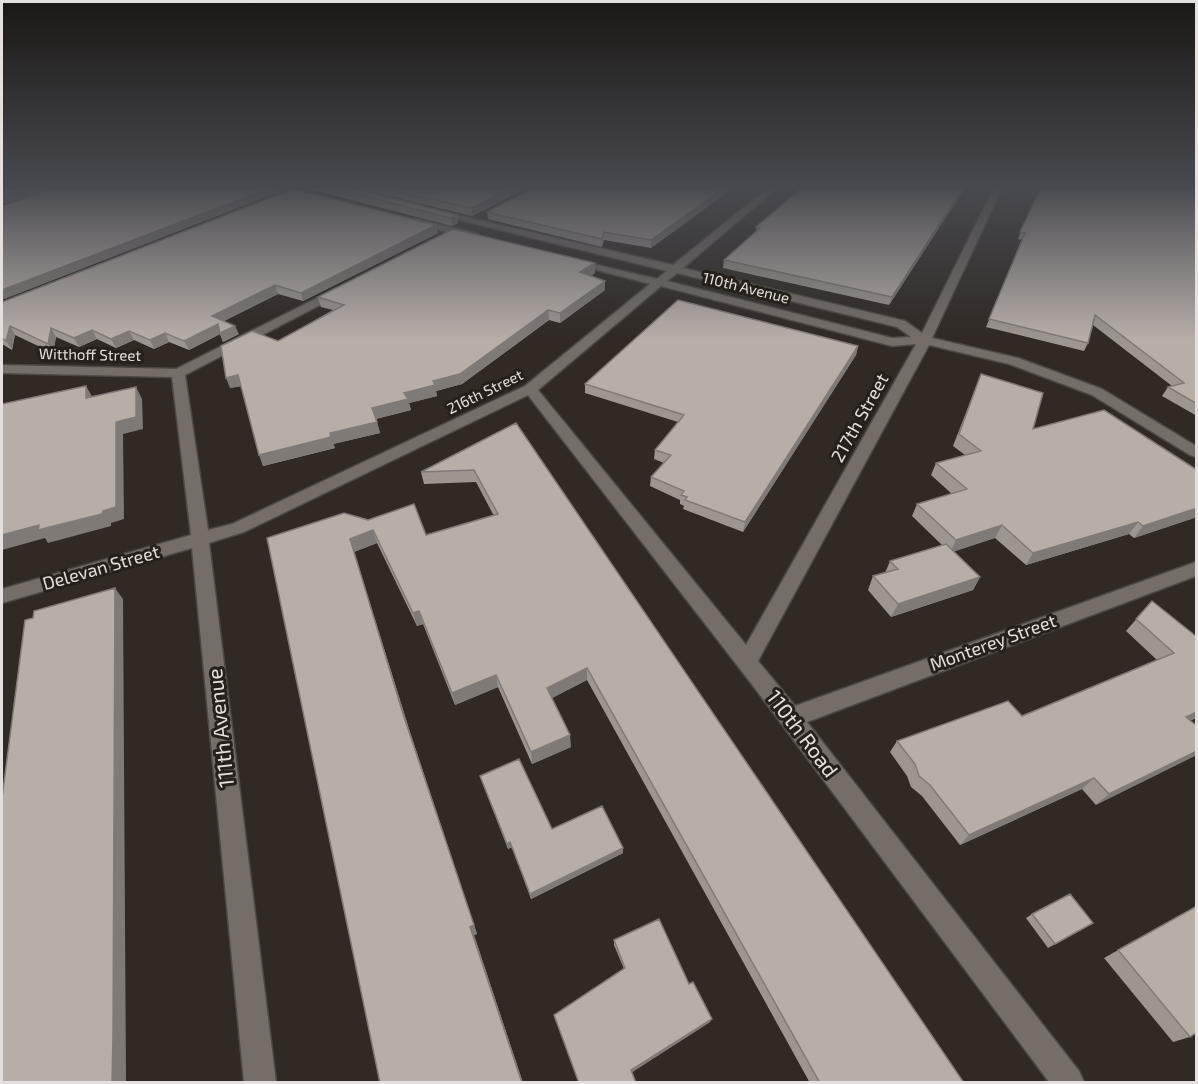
<svg xmlns="http://www.w3.org/2000/svg" width="1198" height="1084" font-family="'Exo 2',sans-serif">
<style>
.lines{fill:none;stroke-linecap:round;stroke-linejoin:round}
.minor-casing{stroke:#4d4843;stroke-width:3}
.minor{fill:#756d67;fill-rule:evenodd}
.wall{fill:#9d9690}
.shaded-wall{fill:#807a76}
.building{fill:#b7aea8;stroke:#807a76;stroke-width:1.5}
.labels{text-anchor:middle;stroke-width:6;stroke-linejoin:round;paint-order:stroke}
.far-street-label{font-size:15px;fill:#e5e0dd;stroke:#26201b}
.street-label{font-size:18px;fill:#e5e0dd;stroke:#26201b}
.near-street-label{font-size:21px;fill:#e5e0dd;stroke:#26201b}
</style>
<rect width="100%" height="100%" fill="#302924"/>
<g class="lines">
<!-- minor casing -->
<g class="minor-casing">
<path id="minor" d="M 277,188 L 290,188 L 319,196 L 314,199 Z
M 768,188 L 777,188 L 683,268 L 905,321 L 922,333 L 994,188 L 1002,188 L 932,338 L 1018,358 L 1102,389 L 1196,446 L 1196,457 L 1190,455 L 1092,395 L 1009,364 L 929,345 L 758,661 L 795,706 L 1196,562 L 1196,576 L 807,722 L 1079,1071 L 1084,1082 L 1049,1082 L 754,687 L 528,395 L 244,532 L 209,543 L 276,1082 L 244,1082 L 192,548 L 2,603 L 2,589 L 191,535 L 172,377 L 2,373 L 2,365 L 176,369 L 337,288 L 345,288 L 345,292 L 185,375 L 208,530 L 232,524 L 525,386 L 650,284 L 567,262 L 567,258 L 657,279 L 667,271 L 431,213 L 431,209 L 673,265 ZM 677,273 L 897,327 L 911,337 L 892,338 L 667,281 ZM 661,286 L 892,346 L 916,344 L 746,645 L 538,390 Z
M 414,218 L 478,234 L 479,236 L 474,239 L 411,223 L 409,221 Z"/>
</g>
<!-- minor -->
<use href="#minor" class="minor"/>
</g>
<!-- wall -->
<path class="wall" d="M 305,188 L 527,188 L 472,216 L 360,189 L 457,215 L 458,223 L 452,226 Z
M 733,188 L 651,248 L 604,240 L 602,247 L 488,219 L 487,212 Z
M 965,188 L 889,305 L 723,268 L 724,260 L 756,232 L 756,227 Z
M 1041,188 L 1197,188 L 1197,416 L 1162,396 L 1168,387 L 1172,386 L 1093,325 L 1088,343 L 1084,351 L 986,327 L 1022,240 L 1018,239 Z
M 438,233 L 303,301 L 278,294 L 224,321 L 239,334 L 223,342 L 220,334 L 189,350 L 169,342 L 154,349 L 134,340 L 116,348 L 97,339 L 79,347 L 56,337 L 53,353 L 15,335 L 12,350 L 2,344 L 2,302 Z
M 595,273 L 590,276 L 605,290 L 560,323 L 549,320 L 462,384 L 436,391 L 437,396 L 409,403 L 411,410 L 376,419 L 380,433 L 333,444 L 335,448 L 263,466 L 241,386 L 230,388 L 278,341 L 333,310 L 321,307 L 318,297 Z
M 858,346 L 856,355 L 743,532 L 683,509 L 684,506 L 680,504 L 680,500 L 650,486 L 651,477 L 664,463 L 654,459 L 655,450 L 678,422 L 585,393 L 585,384 Z
M 981,374 L 1033,429 L 1197,470 L 1197,517 L 1134,538 L 1129,534 L 1026,565 L 995,538 L 954,551 L 980,577 L 973,590 L 891,617 L 868,590 L 873,576 L 885,573 L 890,561 L 942,545 L 912,516 L 917,504 L 952,494 L 931,475 L 936,463 L 965,455 L 953,446 Z
M 516,423 L 964,1083 L 810,1083 L 587,680 L 552,698 L 571,747 L 532,764 L 498,687 L 455,705 L 423,624 L 417,626 L 377,543 L 354,552 L 409,729 L 477,934 L 474,935 L 523,1083 L 380,1083 L 344,513 L 426,535 L 494,516 L 476,482 L 424,484 L 421,472 Z
M 1152,601 L 1197,637 L 1197,718 L 1190,720 L 1197,726 L 1096,805 L 1082,789 L 960,845 L 922,796 L 911,787 L 907,776 L 890,752 L 897,741 L 1022,716 L 1157,660 L 1126,631 Z
M 480,776 L 552,829 L 623,853 L 531,899 L 512,847 L 508,849 Z
M 1197,906 L 1190,1037 L 1173,1042 L 1104,958 Z
M 1032,914 L 1093,923 L 1048,948 L 1026,918 Z
M 614,940 L 689,984 L 710,1022 L 632,1072 L 636,1083 L 579,1083 L 554,1015 L 624,969 L 614,945 Z"/>
<!-- shaded-wall -->
<path class="shaded-wall" d="M 30,188 L 58,188 L 2,204 L 2,196 Z
M 270,188 L 278,188 L 279,192 L 2,300 L 2,290 Z
M 512,188 L 527,188 L 472,216 L 471,208 Z
M 724,188 L 733,188 L 651,248 L 651,240 Z
M 963,188 L 965,188 L 889,305 L 892,297 Z
M 457,215 L 458,223 L 452,226 L 451,218 Z
M 436,225 L 438,233 L 303,301 L 301,293 Z
M 595,263 L 595,273 L 580,282 L 580,272 Z
M 605,281 L 605,290 L 560,323 L 560,313 Z
M 275,285 L 278,294 L 216,325 L 212,316 Z
M 548,310 L 549,320 L 462,384 L 436,391 L 437,396 L 409,403 L 411,410 L 375,419 L 372,408 L 404,393 L 433,381 Z
M 218,324 L 235,326 L 239,334 L 223,342 L 220,334 L 189,350 L 184,341 Z
M 10,326 L 15,335 L 12,350 L 6,341 Z
M 51,328 L 56,337 L 53,353 L 48,344 Z
M 92,330 L 97,339 L 79,347 L 74,338 Z
M 129,331 L 134,340 L 116,348 L 111,339 Z
M 165,333 L 169,342 L 154,349 L 150,340 Z
M 858,346 L 856,355 L 743,532 L 745,522 Z
M 238,375 L 242,386 L 230,388 L 226,378 Z
M 86,386 L 93,398 L 86,398 Z
M 136,387 L 142,399 L 143,429 L 123,434 L 124,519 L 111,523 L 111,526 L 48,543 L 45,538 L 2,550 L 2,535 L 39,525 L 116,422 Z
M 377,422 L 380,433 L 333,444 L 330,433 Z
M 331,437 L 335,448 L 263,466 L 259,455 Z
M 1197,508 L 1197,517 L 1134,538 L 1143,526 Z
M 1138,522 L 1129,534 L 1026,565 L 1033,553 Z
M 1002,525 L 995,538 L 950,553 L 956,540 Z
M 373,530 L 377,543 L 354,552 L 409,729 L 477,934 L 474,935 L 523,1083 L 522,1083 L 470,927 L 404,717 L 350,539 Z
M 980,577 L 973,590 L 891,617 L 898,604 Z
M 115,588 L 123,599 L 126,1083 L 112,1083 Z
M 419,611 L 423,624 L 417,626 L 413,613 Z
M 587,668 L 587,680 L 548,700 L 547,688 Z
M 496,675 L 498,687 L 455,705 L 452,693 Z
M 1197,712 L 1197,718 L 1173,728 L 1186,717 Z
M 570,735 L 571,747 L 532,764 L 531,752 Z
M 1197,751 L 1197,755 L 1096,805 L 1109,794 Z
M 1094,778 L 1082,789 L 960,845 L 969,835 Z
M 510,842 L 512,847 L 508,849 L 507,844 Z
M 623,848 L 623,853 L 531,899 L 530,894 Z
M 712,1019 L 710,1022 L 631,1073 L 631,1070 Z"/>
<!-- building -->
<path class="building" d="M 2,188 L 30,188 L 2,196 Z
M 54,188 L 270,188 L 2,290 L 2,206 Z
M 331,188 L 354,188 L 457,215 L 451,218 Z
M 382,188 L 512,188 L 471,208 Z
M 533,188 L 724,188 L 651,240 L 604,232 L 602,239 L 487,212 Z
M 802,188 L 963,188 L 892,297 L 724,260 L 760,228 L 756,227 Z
M 1041,188 L 1197,188 L 1197,404 L 1168,387 L 1184,383 L 1095,315 L 1088,343 L 989,319 L 1025,233 L 1020,232 Z
M 293,189 L 436,225 L 301,293 L 275,285 L 212,316 L 235,326 L 220,333 L 218,324 L 184,341 L 165,333 L 150,340 L 129,331 L 111,339 L 92,330 L 74,338 L 51,328 L 48,344 L 10,326 L 6,341 L 2,338 L 2,302 Z
M 453,229 L 595,263 L 580,272 L 605,281 L 560,313 L 548,310 L 460,374 L 433,381 L 435,385 L 404,393 L 408,399 L 372,408 L 377,422 L 330,433 L 331,437 L 259,455 L 238,375 L 226,378 L 221,346 L 252,331 L 278,341 L 344,305 L 318,297 Z
M 678,300 L 858,346 L 745,522 L 685,500 L 687,497 L 681,495 L 684,491 L 651,477 L 671,455 L 655,450 L 684,415 L 585,384 Z
M 981,374 L 1043,393 L 1033,429 L 1104,410 L 1197,470 L 1197,508 L 1143,526 L 1138,522 L 1033,553 L 1002,525 L 956,540 L 917,504 L 967,489 L 936,463 L 981,451 L 959,434 Z
M 86,386 L 86,398 L 136,387 L 136,417 L 116,422 L 116,507 L 103,511 L 102,514 L 38,530 L 39,525 L 2,535 L 2,404 Z
M 516,423 L 964,1083 L 820,1083 L 587,668 L 547,688 L 570,735 L 531,752 L 496,675 L 452,693 L 419,611 L 413,613 L 373,530 L 350,539 L 404,717 L 474,925 L 470,927 L 522,1083 L 380,1083 L 267,538 L 344,513 L 368,520 L 414,504 L 426,535 L 498,514 L 474,470 L 421,472 Z
M 946,544 L 980,577 L 898,604 L 873,576 L 898,569 L 890,561 Z
M 115,588 L 113,1036 L 112,1083 L 2,1083 L 2,798 L 25,620 L 33,618 L 34,611 Z
M 1152,601 L 1197,637 L 1197,712 L 1186,717 L 1197,726 L 1197,751 L 1109,794 L 1094,778 L 969,835 L 930,785 L 919,776 L 915,764 L 897,741 L 1008,701 L 1022,716 L 1174,653 L 1136,619 Z
M 519,759 L 552,829 L 602,806 L 623,848 L 530,894 L 510,842 L 507,844 L 480,776 Z
M 1070,894 L 1093,923 L 1055,944 L 1032,914 Z
M 1197,906 L 1197,1032 L 1190,1037 L 1118,950 Z
M 659,919 L 689,984 L 693,982 L 712,1019 L 631,1070 L 636,1083 L 579,1083 L 554,1015 L 625,968 L 614,940 Z"/>
<!-- sky -->
<linearGradient id="sky" x2="0" y2="1"><stop stop-color="#1a1714"/><stop offset="0.55" stop-color="#484950"/><stop offset="1" stop-color="#484950" stop-opacity="0"/></linearGradient>
<rect width="1198" height="339" fill="url(#sky)"/>
<g class="labels">
<!-- far-street labels -->
<g class="far-street-label">
<text transform="translate(746 288) rotate(14)" y="5">110th Avenue</text>
<text transform="translate(90 355) rotate(1)" y="5">Witthoff Street</text>
<text transform="translate(485 392) rotate(-26)" y="5">216th Street</text>
</g>
<!-- street labels -->
<g class="street-label">
<text transform="translate(860 418) rotate(-61)" y="6">217th Street</text>
<text transform="translate(101 568) rotate(-16)" y="6">Delevan Street</text>
<text transform="translate(993 643) rotate(-20)" y="6">Monterey Street</text>
</g>
<!-- near-street labels -->
<g class="near-street-label">
<text transform="translate(221 728) rotate(-96)" y="7">111th Avenue</text>
<text transform="translate(802 734) rotate(53)" y="7">110th Road</text>
</g>
</g>
<!-- border -->
<rect width="1198" height="1084" fill="none" stroke="#e5e0dd" stroke-width="6"/>
</svg>
